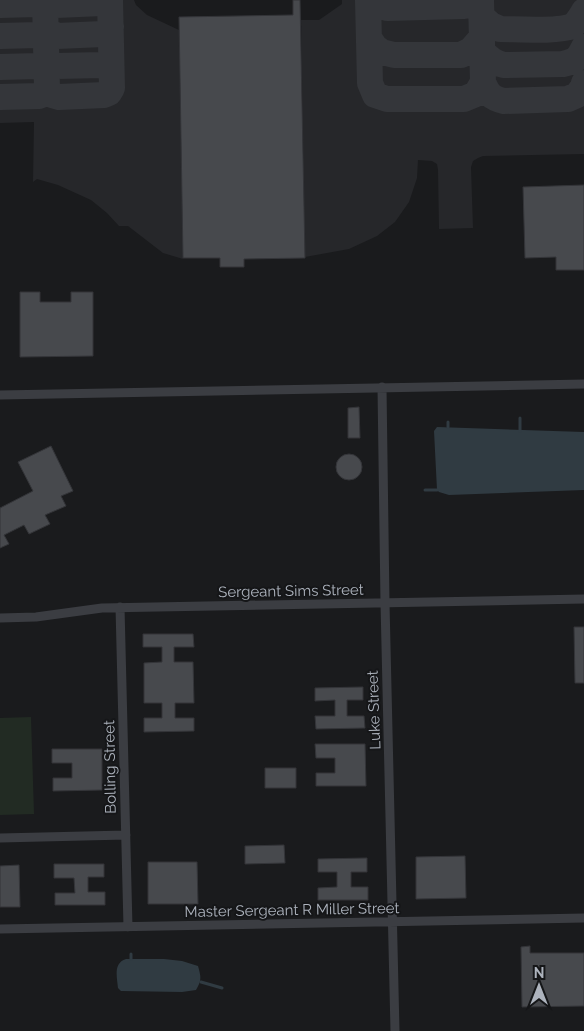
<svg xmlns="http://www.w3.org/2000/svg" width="584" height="1031" font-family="Raleway,sans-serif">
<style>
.built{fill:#26272a}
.green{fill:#222b23}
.water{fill:#303b42}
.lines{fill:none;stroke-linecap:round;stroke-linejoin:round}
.stream{stroke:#303b42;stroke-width:3}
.taxiway{stroke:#34363a;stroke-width:26}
.building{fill:#47494d;stroke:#343539}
.minor{stroke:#3b3d42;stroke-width:9}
.labels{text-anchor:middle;stroke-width:4;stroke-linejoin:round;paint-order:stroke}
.street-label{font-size:15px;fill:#adb3bd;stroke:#151618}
</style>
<rect width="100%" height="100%" fill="#1a1b1d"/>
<!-- built -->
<path class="built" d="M 0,0 L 134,0 L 136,5 L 147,15 L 179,30 L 183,259 L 163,253 L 128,226 L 119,226 L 107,213 L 91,200 L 58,185 L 37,179 L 33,182 L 34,122 L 0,123 Z
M 342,0 L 584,0 L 584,154 L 483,156 L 478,158 L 473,161 L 471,167 L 473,228 L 439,229 L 438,170 L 437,164 L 432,161 L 418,160 L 417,178 L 409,202 L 395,222 L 377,236 L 349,249 L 305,257 L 301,20 L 319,20 L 342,4 Z"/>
<!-- green -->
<path class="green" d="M 31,717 L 34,814 L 0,815 L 0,718 Z"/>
<!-- water -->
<path class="water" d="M 437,427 L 584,432 L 584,490 L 449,495 L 439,492 L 437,490 L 434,431 Z
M 126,959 L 164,959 L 182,961 L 198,966 C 201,977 202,980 196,990 L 182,992 L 121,991 L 118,988 C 117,977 113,963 126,959 Z"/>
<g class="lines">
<!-- stream -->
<path class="stream" d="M 520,418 L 520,431
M 448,422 L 448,427
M 425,490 L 437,490
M 131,954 L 131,959
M 201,982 L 222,988"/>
<!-- taxiway -->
<path class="taxiway" d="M 45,0 L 47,89 L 52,95 L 59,97 L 104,95 L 109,93 L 112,88 L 110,0
M 48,0 L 50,2 L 56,5 L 102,3 L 107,0
M 368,0 L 370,83 L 375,95 L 387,99 L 464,99 L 476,94 L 483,82
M 373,0 L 375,3 L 387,8 L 464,6 L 474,0
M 481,0 L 483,82 C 488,94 491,98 504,101 L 568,99 L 577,95 L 583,87 L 584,83
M 0,5 L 36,4 L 43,0
M 481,16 L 491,25 L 500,29 C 516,29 559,32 572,26 C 577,23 581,16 584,11
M 0,36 L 38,35 L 42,33 L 46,28 L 51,33 L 57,36 L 103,34 L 107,32 L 111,27
M 369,38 L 375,47 L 382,52 L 394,55 L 461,55 L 471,50 L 482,37
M 482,51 C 489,58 494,63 504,65 L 563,64 C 576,61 578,59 584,47
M 0,67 L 38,66 L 42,63 L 46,58 L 50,64 L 57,66 L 102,65 L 107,62 L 111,58
M 0,97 L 39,96 L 44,94 L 47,89"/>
</g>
<!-- building -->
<path class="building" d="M 293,0 L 300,0 L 305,258 L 244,259 L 244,267 L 220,267 L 220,258 L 183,258 L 179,17 L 293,15 Z
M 584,185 L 584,270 L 556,270 L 556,257 L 525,258 L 523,187 Z
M 20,292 L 40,292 L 40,302 L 71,302 L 71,292 L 93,292 L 93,356 L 20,357 Z
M 359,407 L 360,438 L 348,438 L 348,408 Z
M 51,446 L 73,491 L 61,496 L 66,506 L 45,515 L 50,524 L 29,534 L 24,525 L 4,535 L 9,544 L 0,548 L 0,508 L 33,491 L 18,462 Z
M336 467a13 13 0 1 1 26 0a13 13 0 1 1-26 0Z
M 574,627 L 584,627 L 584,683 L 575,683 Z
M 143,634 L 193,634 L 194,647 L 174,647 L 174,662 L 193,662 L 194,703 L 175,703 L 175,718 L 194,718 L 194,731 L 144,732 L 144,718 L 162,718 L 162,703 L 144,703 L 144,663 L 162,662 L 162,647 L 143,647 Z
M 363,687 L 363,700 L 347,700 L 347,716 L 364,716 L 365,728 L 316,729 L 315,716 L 335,716 L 335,700 L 315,701 L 315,688 Z
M 315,744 L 365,744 L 366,786 L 316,786 L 316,773 L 335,773 L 335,758 L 316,758 Z
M 52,749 L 102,749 L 102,790 L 53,791 L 53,778 L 72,778 L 72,763 L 52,763 Z
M 265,768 L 296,768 L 296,788 L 265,788 Z
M 284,845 L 285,863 L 245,864 L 245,846 Z
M 465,856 L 466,898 L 416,899 L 416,857 Z
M 367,858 L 367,872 L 351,872 L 351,887 L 368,887 L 368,900 L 318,900 L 318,888 L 337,887 L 337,872 L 318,872 L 318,859 Z
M 148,862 L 197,862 L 198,904 L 148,904 Z
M 54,864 L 104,864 L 104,877 L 88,877 L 88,892 L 105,892 L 105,905 L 55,905 L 55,893 L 75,893 L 74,878 L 54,878 Z
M 19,865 L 20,907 L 0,907 L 0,866 Z
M 530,946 L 530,953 L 584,953 L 584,1006 L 522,1007 L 521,947 Z"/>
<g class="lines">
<!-- minor -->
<path class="minor" d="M 382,387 L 385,603 L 395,1031
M 0,395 L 584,384
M 120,607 L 128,927
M 0,618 L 36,617 L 102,608 L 584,599
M 0,838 L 126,835
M 0,929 L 584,918"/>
</g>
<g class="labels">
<!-- street labels -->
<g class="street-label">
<text transform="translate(291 591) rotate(-1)" y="5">Sergeant Sims Street</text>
<text transform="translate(374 710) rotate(-92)" y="5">Luke Street</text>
<text transform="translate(110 767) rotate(-91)" y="5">Bolling Street</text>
<text transform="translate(292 910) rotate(-1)" y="5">Master Sergeant R Miller Street</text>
</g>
</g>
<!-- north arrow -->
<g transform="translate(539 986)" stroke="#151618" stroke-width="4" paint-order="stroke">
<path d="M0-4L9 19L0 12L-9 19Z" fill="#adb3bd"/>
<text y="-8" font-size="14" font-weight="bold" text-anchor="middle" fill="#adb3bd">N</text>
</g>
</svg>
